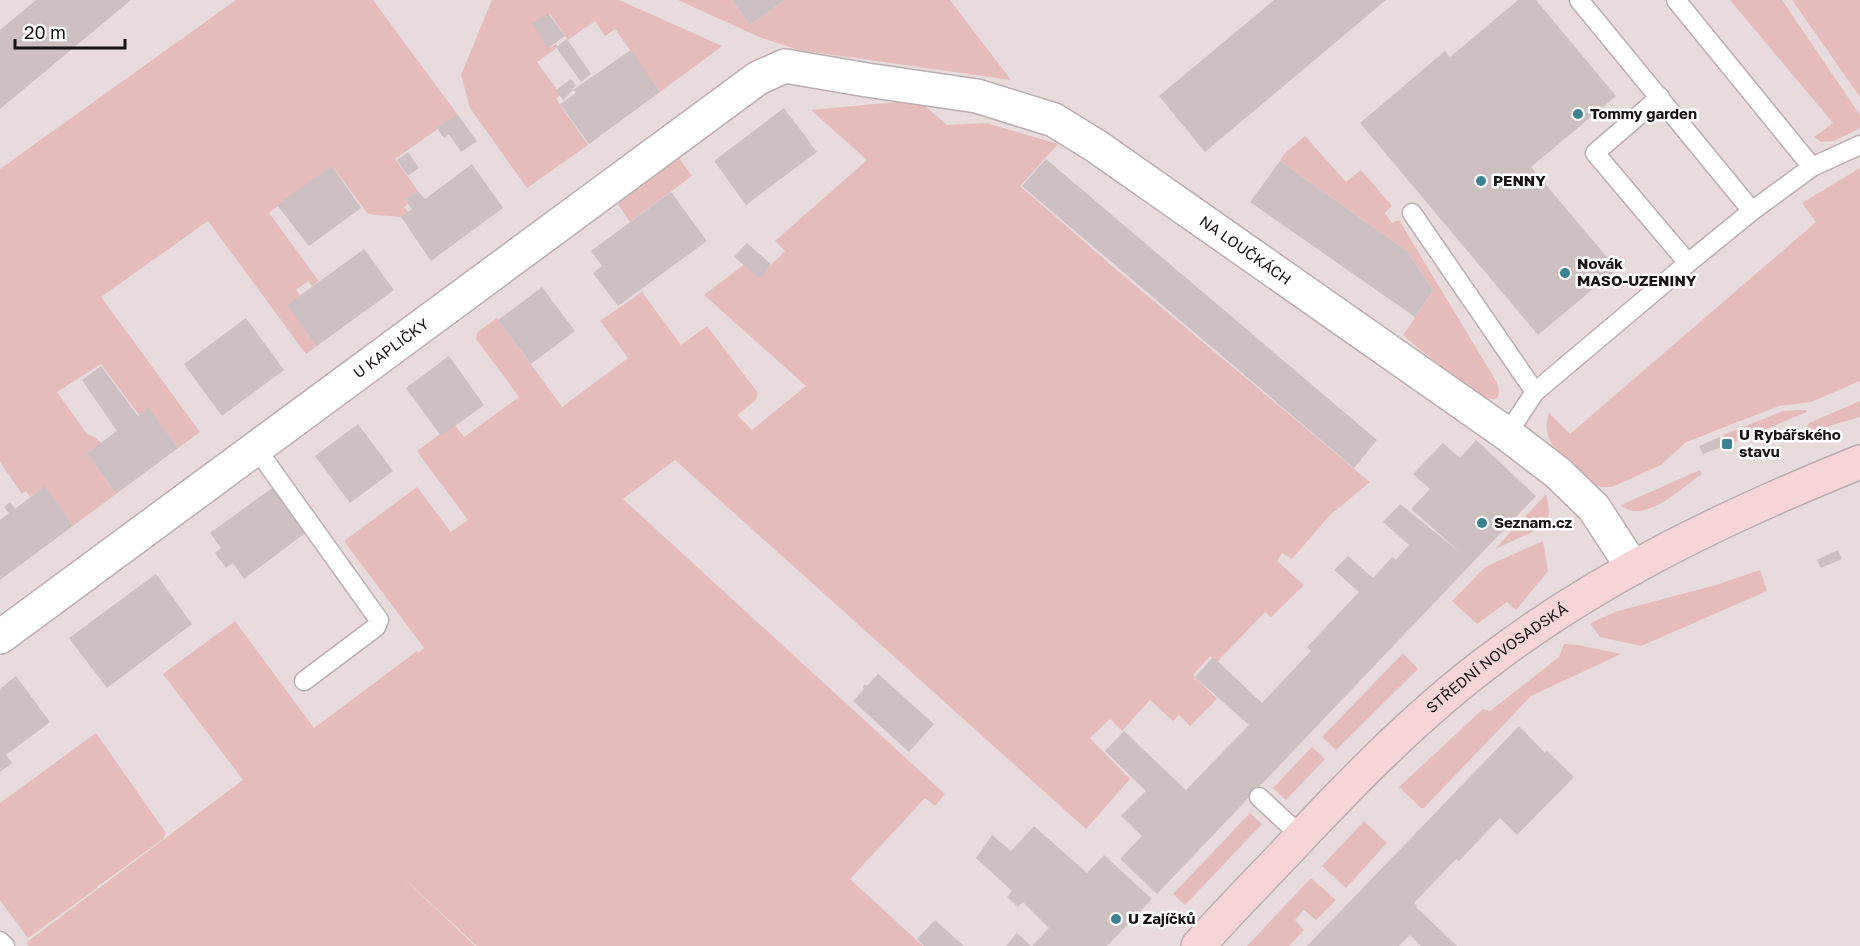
<svg xmlns="http://www.w3.org/2000/svg" width="1860" height="946" font-family="'Golos Text',sans-serif">
<style>
.green{fill:#e5bcbb}
.building{fill:#ccc0c0}
.lines{fill:none;stroke-linecap:round;stroke-linejoin:round}
.service-casing{stroke:#baafae;stroke-width:21}
.minor-casing{stroke:#baafae;stroke-width:36}
.secondary-casing{stroke:#baafae;stroke-width:36}
.service{stroke:#fff;stroke-width:18}
.minor{stroke:#fff;stroke-width:33}
.secondary{stroke:#f6d5d7;stroke-width:33}
.poi-dot{fill:#3d8290;stroke:#fff;stroke-width:2}
.labels{text-anchor:middle;stroke-width:5;stroke-linejoin:round;paint-order:stroke}
.poi-label{font-size:15px;font-weight:bold;fill:#171313;stroke:#fff;text-anchor:start}
.street-label{font-size:15px;fill:#171313;stroke:#fff}
</style>
<rect width="100%" height="100%" fill="#e8dbdb"/>
<!-- green -->
<path class="green" d="M 236,0 L 373,0 L 458,115 L 395,159 L 418,191 L 406,200 L 408,204 L 404,207 L 408,212 L 401,217 L 368,214 L 332,166 L 269,213 L 319,281 L 312,286 L 308,281 L 296,290 L 330,336 L 306,354 L 208,221 L 101,297 L 200,432 L 178,448 L 148,408 L 139,415 L 101,364 L 57,392 L 87,434 L 96,438 L 101,443 L 87,453 L 116,494 L 73,526 L 45,487 L 30,497 L 26,491 L 22,494 L 0,462 L 0,169 Z
M 492,0 L 619,0 L 722,46 L 660,92 L 615,29 L 605,36 L 595,21 L 568,40 L 550,14 L 534,25 L 550,48 L 556,44 L 558,47 L 537,62 L 561,95 L 556,99 L 588,145 L 527,188 L 470,108 L 461,75 Z
M 678,0 L 732,0 L 750,25 L 785,0 L 950,0 L 1011,80 L 799,50 L 759,37 Z
M 1730,0 L 1782,0 L 1860,115 L 1860,128 L 1834,141 L 1821,142 L 1814,137 L 1833,123 Z
M 1792,0 L 1860,0 L 1860,97 Z
M 918,100 L 947,125 L 986,123 L 1058,144 L 1020,186 L 1118,271 L 1370,482 L 1329,516 L 1292,559 L 1282,553 L 1277,561 L 1304,585 L 1271,617 L 1265,612 L 1217,662 L 1210,656 L 1193,675 L 1217,699 L 1190,726 L 1179,715 L 1173,721 L 1150,700 L 1122,731 L 1110,719 L 1090,738 L 1130,779 L 1086,829 L 675,460 L 623,499 L 945,794 L 935,806 L 925,798 L 850,879 L 923,946 L 477,946 L 395,870 L 475,946 L 29,946 L 26,943 L 243,780 L 163,674 L 235,621 L 314,728 L 417,651 L 418,653 L 424,648 L 344,541 L 417,487 L 451,532 L 468,520 L 417,451 L 454,424 L 464,437 L 519,397 L 476,339 L 477,333 L 497,318 L 562,407 L 628,358 L 600,321 L 642,292 L 681,345 L 707,326 L 758,393 L 756,400 L 737,415 L 752,430 L 806,386 L 704,295 L 745,264 L 759,277 L 785,251 L 775,241 L 867,160 L 811,110 Z
M 1305,136 L 1346,182 L 1361,170 L 1392,206 L 1385,213 L 1392,223 L 1399,220 L 1496,381 L 1499,389 L 1498,397 L 1494,399 L 1477,397 L 1403,335 L 1433,291 L 1408,252 L 1280,161 L 1284,154 Z
M 679,158 L 692,176 L 630,222 L 618,204 Z
M 1860,168 L 1860,381 L 1811,402 L 1779,406 L 1686,442 L 1661,465 L 1612,487 L 1601,487 L 1595,484 L 1554,447 C 1546,437 1545,424 1549,413 L 1570,434 L 1816,222 L 1802,203 Z
M 1860,401 L 1860,417 L 1808,432 L 1806,428 L 1809,423 Z
M 1797,410 L 1806,410 L 1807,412 L 1727,445 L 1723,435 L 1783,411 Z
M 1700,470 L 1702,474 C 1683,487 1643,526 1621,505 Z
M 1546,494 C 1549,507 1552,518 1541,528 L 1495,549 Z
M 1543,541 L 1548,571 L 1516,610 L 1507,602 L 1477,624 L 1452,601 L 1485,567 Z
M 1760,570 L 1767,591 L 1641,646 L 1600,637 L 1590,623 L 1618,611 L 1716,585 Z
M 1564,644 L 1578,645 L 1621,654 L 1531,696 L 1424,808 L 1421,808 L 1399,787 L 1483,709 L 1490,711 L 1559,657 Z
M 1403,653 L 1418,669 L 1336,750 L 1322,737 Z
M 96,733 L 166,833 L 163,839 L 101,884 L 100,883 L 97,888 L 28,938 L 0,900 L 0,803 Z
M 1312,747 L 1325,759 L 1286,800 L 1273,788 Z
M 1250,813 L 1262,824 L 1185,905 L 1173,894 Z
M 1364,821 L 1387,843 L 1346,888 L 1322,866 Z
M 1311,878 L 1336,900 L 1316,920 L 1304,910 L 1295,920 L 1304,930 L 1289,946 L 1247,946 Z"/>
<!-- building -->
<path class="building" d="M 36,0 L 131,0 L 0,109 L 0,30 Z
M 732,0 L 785,0 L 750,25 Z
M 1274,0 L 1386,0 L 1205,152 L 1159,96 Z
M 1518,0 L 1536,0 L 1616,96 L 1531,167 L 1617,269 L 1538,335 L 1360,123 L 1445,51 L 1450,57 Z
M 548,13 L 565,36 L 548,48 L 532,24 Z
M 567,39 L 591,74 L 581,82 L 556,47 Z
M 631,50 L 660,92 L 589,144 L 560,104 L 576,93 L 573,90 Z
M 571,79 L 576,85 L 572,89 L 573,90 L 563,100 L 556,90 Z
M 784,108 L 817,152 L 746,205 L 714,161 Z
M 457,114 L 477,141 L 461,152 L 449,134 L 444,138 L 437,128 Z
M 408,152 L 419,168 L 408,176 L 397,160 Z
M 1046,159 L 1377,440 L 1354,468 L 1022,186 Z
M 1280,161 L 1408,252 L 1433,291 L 1415,317 L 1250,202 Z
M 472,164 L 503,208 L 431,261 L 401,217 L 412,209 L 405,200 L 418,191 L 425,199 Z
M 332,166 L 361,208 L 309,246 L 277,205 Z
M 671,192 L 707,241 L 618,306 L 593,273 L 602,266 L 591,251 Z
M 747,243 L 771,264 L 762,277 L 758,277 L 734,257 Z
M 364,249 L 394,290 L 317,346 L 287,305 Z
M 542,287 L 575,331 L 531,364 L 498,320 Z
M 246,318 L 284,370 L 222,416 L 184,364 Z
M 449,356 L 484,405 L 441,436 L 406,388 Z
M 101,366 L 138,416 L 148,407 L 178,448 L 116,494 L 87,453 L 117,431 L 82,380 Z
M 358,424 L 393,471 L 350,503 L 315,456 Z
M 1720,437 L 1724,446 L 1703,454 L 1699,446 Z
M 1476,440 L 1536,496 L 1157,894 L 1120,859 L 1142,836 L 1121,816 L 1146,791 L 1105,751 L 1124,731 L 1186,790 L 1249,725 L 1195,677 L 1213,657 L 1262,703 L 1311,651 L 1307,647 L 1359,592 L 1334,570 L 1348,556 L 1373,578 L 1392,557 L 1396,560 L 1409,545 L 1383,522 L 1400,504 L 1461,553 L 1411,509 L 1430,489 L 1413,474 L 1443,443 L 1460,458 Z
M 45,486 L 73,526 L 0,580 L 0,520 L 9,513 L 4,507 L 10,502 L 15,509 Z
M 272,488 L 305,533 L 244,579 L 233,563 L 226,568 L 215,553 L 221,548 L 210,533 Z
M 1838,550 L 1842,559 L 1821,568 L 1817,560 Z
M 156,574 L 192,624 L 107,688 L 69,638 Z
M 878,674 L 934,724 L 909,752 L 853,701 L 864,689 L 863,687 L 865,684 L 867,686 Z
M 16,676 L 50,722 L 6,755 L 12,763 L 0,772 L 0,689 Z
M 1519,726 L 1545,753 L 1547,751 L 1574,777 L 1517,835 L 1500,818 L 1459,861 L 1456,859 L 1414,903 L 1417,906 L 1416,907 L 1457,946 L 1421,946 L 1410,935 L 1399,946 L 1307,946 Z
M 1034,826 L 1087,873 L 1104,855 L 1152,899 L 1107,946 L 1032,946 L 1049,928 L 1023,902 L 1018,907 L 1007,897 L 1012,891 L 976,858 L 992,835 L 1011,851 Z
M 935,920 L 964,946 L 924,946 L 917,939 Z
M 1017,933 L 1031,946 L 1006,946 Z"/>
<g class="lines">
<!-- service casing -->
<g class="service-casing">
<path id="service" d="M 1579,0 L 1752,211
M 1676,0 L 1812,167
M 1660,97 L 1595,153 L 1688,263
M 1412,213 L 1535,392
M 1507,434 L 1535,392 L 1688,263 L 1752,211 L 1812,167 L 1860,145
M 256,448 L 379,620 L 376,627 L 304,681
M 1259,797 L 1301,836
M 0,941 L 5,946"/>
</g>
<!-- minor casing -->
<g class="minor-casing">
<g id="minor">
<path id="s1" d="M 0,637 L 758,78 L 785,66 L 867,80 L 977,96 L 1054,120 L 1096,146 L 1507,434 L 1558,473 L 1594,508 L 1633,568"/>
</g>
</g>
<!-- secondary casing -->
<g class="secondary-casing">
<g id="secondary">
<path id="s2" d="M 1198,946 C 1228,912 1260,880 1291,847 C 1354,780 1419,713 1493,658 C 1604,574 1731,514 1860,462"/>
</g>
</g>
<!-- service -->
<use href="#service" class="service"/>
<!-- minor -->
<use href="#minor" class="minor"/>
<!-- secondary -->
<use href="#secondary" class="secondary"/>
</g>
<!-- markers -->
<g class="poi-dot">
<circle cx="1578" cy="114" r="6"/>
<circle cx="1481" cy="181" r="6"/>
<circle cx="1565" cy="273" r="6"/>
<rect x="1721" y="438" width="12" height="12" rx="3"/>
<circle cx="1482" cy="523" r="6"/>
<circle cx="1116" cy="919" r="6"/>
</g>
<g class="labels">
<!-- poi labels -->
<g class="poi-label">
<text x="1590" y="119">Tommy garden</text>
<text x="1493" y="186">PENNY</text>
<text x="1577" y="269">Novák<tspan x="1577" dy="17">MASO-UZENINY</tspan></text>
<text x="1739" y="440">U Rybářského<tspan x="1739" dy="17">stavu</tspan></text>
<text x="1494" y="528">Seznam.cz</text>
<text x="1128" y="924">U Zajíčků</text>
</g>
<!-- street labels -->
<g class="street-label">
<text dy="5" stroke="none"><textPath href="#s1" startOffset="1478">NA LOUČKÁCH</textPath></text>
<text dy="5" stroke="none"><textPath href="#s1" startOffset="486">U KAPLIČKY</textPath></text>
<text dy="5" stroke="none"><textPath href="#s2" startOffset="416">STŘEDNÍ NOVOSADSKÁ</textPath></text>
</g>
</g>
<!-- scale -->
<path d="M15 39v9h110v-9" fill="none" stroke="#171313" stroke-width="3"/>
<text x="24" y="39" font-size="18" fill="#171313" stroke="#ffffff" stroke-width="4.5" paint-order="stroke">20 m</text>
</svg>
